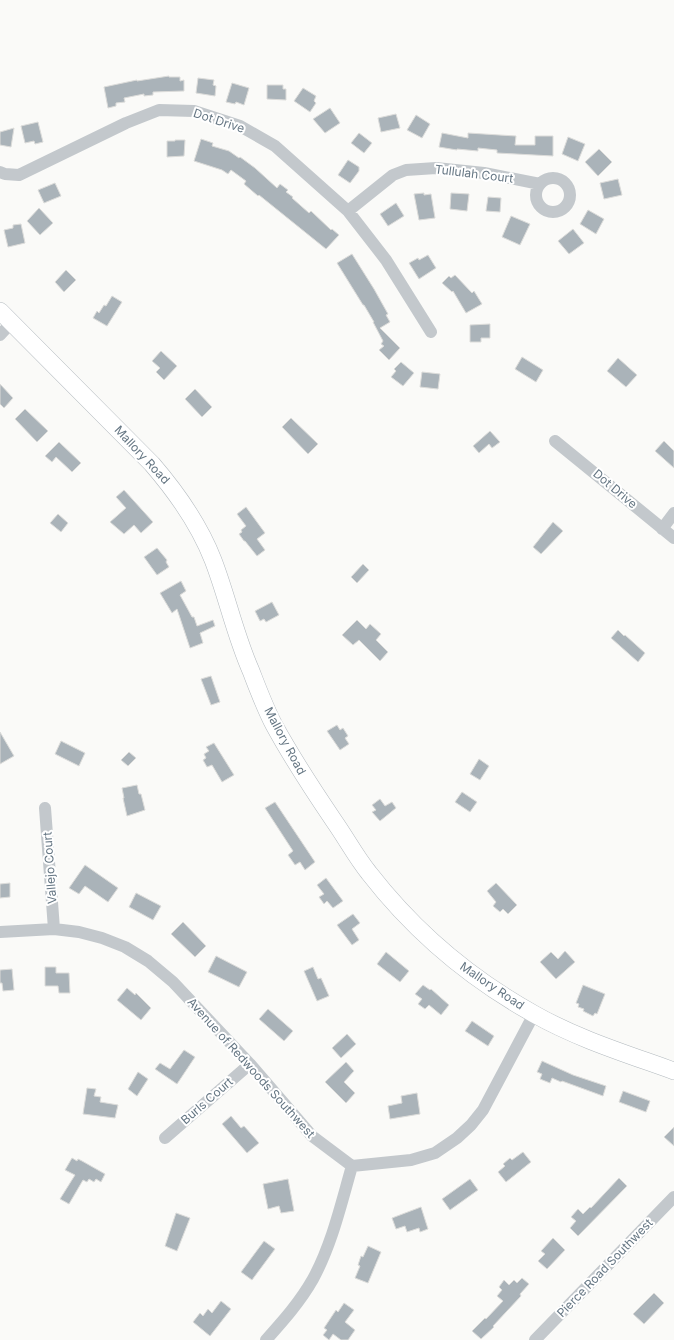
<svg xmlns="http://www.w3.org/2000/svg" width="674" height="1340" font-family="Inter,sans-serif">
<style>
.building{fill:#aab3b9;stroke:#dcdcda}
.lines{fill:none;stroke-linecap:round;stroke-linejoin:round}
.secondary-casing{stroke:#b3babf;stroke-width:18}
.street{stroke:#c3c8cc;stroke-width:12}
.secondary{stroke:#fff;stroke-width:17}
.labels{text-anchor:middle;stroke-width:4;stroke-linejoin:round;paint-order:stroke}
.street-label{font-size:12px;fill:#657683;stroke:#fff}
</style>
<rect width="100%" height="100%" fill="#fafaf8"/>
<!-- building -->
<path class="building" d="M 169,76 L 169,77 L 180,77 L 180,81 L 184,80 L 184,91 L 153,92 L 153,95 L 144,96 L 144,94 L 124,98 L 125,102 L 116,103 L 116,106 L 108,108 L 104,87 L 137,80 L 137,81 Z
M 198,78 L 214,80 L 213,85 L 216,86 L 215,96 L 196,93 Z
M 232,83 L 249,88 L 244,105 L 236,102 L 235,104 L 226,102 Z
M 267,85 L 283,85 L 283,89 L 286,89 L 286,100 L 267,99 Z
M 303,88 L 316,96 L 314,101 L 316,103 L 310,112 L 294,101 Z
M 330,108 L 340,123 L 325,133 L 313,119 Z
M 396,114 L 400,128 L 381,132 L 378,118 Z
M 416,115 L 430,124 L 422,138 L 407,130 Z
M 38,122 L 43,142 L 35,144 L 34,141 L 25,143 L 21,126 Z
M 14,128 L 11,147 L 0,145 L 0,132 Z
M 359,133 L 372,143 L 364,153 L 351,143 Z
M 442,133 L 468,138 L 468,133 L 516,136 L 515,145 L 535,145 L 535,136 L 553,136 L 553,156 L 497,153 L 497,150 L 478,148 L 478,151 L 457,149 L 457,150 L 439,147 Z
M 568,137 L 585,144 L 578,161 L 562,154 Z
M 201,139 L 213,143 L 212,146 L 229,151 L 239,158 L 240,157 L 255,168 L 277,188 L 280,184 L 288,190 L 286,192 L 293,197 L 292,198 L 309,213 L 311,211 L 331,230 L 332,229 L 339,235 L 326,249 L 259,195 L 258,196 L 244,184 L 246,181 L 231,170 L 228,174 L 222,170 L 194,161 Z
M 175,140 L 185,140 L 184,156 L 167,157 L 167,141 L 175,141 Z
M 599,149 L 612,162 L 598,176 L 585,162 Z
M 348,160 L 359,167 L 359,171 L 350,183 L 338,175 Z
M 618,179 L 622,195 L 604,199 L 600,183 Z
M 55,183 L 61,196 L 44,203 L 38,190 Z
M 424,193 L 424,195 L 431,194 L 435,218 L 419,220 L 414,194 Z
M 451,193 L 469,194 L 467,211 L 450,209 Z
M 488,197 L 501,198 L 500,212 L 486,211 Z
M 396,203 L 404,216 L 388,226 L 380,214 Z
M 39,208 L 53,223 L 40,235 L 27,221 Z
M 588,210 L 604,219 L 596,234 L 580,224 Z
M 511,216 L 530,224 L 520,245 L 502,237 Z
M 21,224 L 25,243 L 8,247 L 4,230 L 13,228 L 13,225 Z
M 573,229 L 584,243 L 569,254 L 558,241 Z
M 352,254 L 374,289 L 388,314 L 386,315 L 390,322 L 380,328 L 400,348 L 389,360 L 379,350 L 384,346 L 381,344 L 383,341 L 373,322 L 374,322 L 364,305 L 363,305 L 337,263 Z
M 428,255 L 436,268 L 419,279 L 409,263 L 418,258 L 419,260 Z
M 66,270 L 76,280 L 64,292 L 55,282 Z
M 455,275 L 472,293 L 474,291 L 482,304 L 466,313 L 453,291 L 452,292 L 442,283 L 449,276 L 451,278 Z
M 112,296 L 122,302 L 107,326 L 93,318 L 97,311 L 99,313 L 104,305 L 106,306 Z
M 490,324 L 490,338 L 481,338 L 481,342 L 470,342 L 470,325 Z
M 161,351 L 177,366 L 164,380 L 156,372 L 160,368 L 152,361 Z
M 522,357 L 543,370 L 536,382 L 515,369 Z
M 618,358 L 637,375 L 626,387 L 607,371 Z
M 401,362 L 414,373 L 403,386 L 391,377 L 396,371 L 394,369 Z
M 422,372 L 440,374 L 438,389 L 420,387 Z
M 0,384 L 13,398 L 4,408 L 0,404 Z
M 195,389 L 212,407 L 202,417 L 185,399 Z
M 25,409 L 48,431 L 37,442 L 15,419 Z
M 291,418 L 318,444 L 308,454 L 282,427 Z
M 490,431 L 500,442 L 492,448 L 489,444 L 479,453 L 473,446 Z
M 664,441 L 674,451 L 674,468 L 655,451 Z
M 59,442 L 81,463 L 72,472 L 56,457 L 52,462 L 45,456 Z
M 124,490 L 153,522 L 141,533 L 134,525 L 124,534 L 110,522 L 126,508 L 116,497 Z
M 246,507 L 265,533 L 257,539 L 265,550 L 257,556 L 245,541 L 244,541 L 239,534 L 242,532 L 241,530 L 246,526 L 237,514 Z
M 58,514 L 68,523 L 61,532 L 50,523 Z
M 553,522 L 563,531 L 541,554 L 533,547 Z
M 157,548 L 167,560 L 166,562 L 169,567 L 157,575 L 144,557 Z
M 363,564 L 369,570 L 357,583 L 351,577 Z
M 181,581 L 186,591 L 180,595 L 192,617 L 194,617 L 197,626 L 213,620 L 215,626 L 200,633 L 203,643 L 190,648 L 177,609 L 172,613 L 160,593 Z
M 272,602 L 279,615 L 266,622 L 264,619 L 260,621 L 255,611 Z
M 357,620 L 366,629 L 370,624 L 381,634 L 376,640 L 388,652 L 380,661 L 359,640 L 353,645 L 342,635 Z
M 618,630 L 624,636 L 625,635 L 645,653 L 638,662 L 611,638 Z
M 211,676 L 220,702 L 211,705 L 201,679 Z
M 337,725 L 340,730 L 343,728 L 348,736 L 345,738 L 349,744 L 340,750 L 327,731 Z
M 0,732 L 14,756 L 0,764 Z
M 61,741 L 85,753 L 79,766 L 55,754 Z
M 214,743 L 234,775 L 222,782 L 212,765 L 207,767 L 203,760 L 206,758 L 204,754 L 209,751 L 206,747 Z
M 129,752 L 136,758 L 128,766 L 121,760 Z
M 479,759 L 489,766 L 480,780 L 470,774 Z
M 137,785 L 139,794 L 141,794 L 145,810 L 127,816 L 123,798 L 124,798 L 122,788 Z
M 462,792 L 477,802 L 470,812 L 455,802 Z
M 380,799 L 385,806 L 392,802 L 396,808 L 380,821 L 372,812 L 376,810 L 372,805 Z
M 275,802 L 315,862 L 305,870 L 300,862 L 295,865 L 288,855 L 293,851 L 265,808 Z
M 85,865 L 118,888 L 108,902 L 85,886 L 79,894 L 69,888 Z
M 326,878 L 343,901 L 333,908 L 327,901 L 324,904 L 319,897 L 324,894 L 317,885 Z
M 10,883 L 10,897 L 0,898 L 0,884 Z
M 496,883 L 517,905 L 508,914 L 503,909 L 500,912 L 493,906 L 496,902 L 487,891 Z
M 136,893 L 161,906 L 153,920 L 129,907 Z
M 353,914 L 360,923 L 352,929 L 359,940 L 352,945 L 337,925 Z
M 183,922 L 206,946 L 195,957 L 171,934 Z
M 565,951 L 575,962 L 556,979 L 540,962 L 551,952 L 558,959 Z
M 386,952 L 409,971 L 400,982 L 377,964 Z
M 216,956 L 247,972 L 239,987 L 208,972 Z
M 45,967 L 56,967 L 56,973 L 69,973 L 70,993 L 59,993 L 58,986 L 45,986 Z
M 313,967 L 318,979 L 321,978 L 329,996 L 317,1001 L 304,971 Z
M 12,969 L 14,990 L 3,991 L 2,983 L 0,983 L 0,970 Z
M 423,985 L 430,990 L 431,989 L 449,1005 L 441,1015 L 429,1005 L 425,1009 L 418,1004 L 422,999 L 415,994 Z
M 583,985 L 605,994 L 597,1014 L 595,1013 L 593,1016 L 583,1011 L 584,1009 L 578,1007 L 579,1004 L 576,1003 Z
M 127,988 L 135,995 L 136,993 L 151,1008 L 141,1020 L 117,1000 Z
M 268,1009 L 293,1031 L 284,1041 L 259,1019 Z
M 472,1021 L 494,1036 L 488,1046 L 465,1031 Z
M 347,1034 L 356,1044 L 341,1058 L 332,1048 Z
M 184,1050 L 195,1057 L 177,1084 L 155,1069 L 160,1063 L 170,1069 Z
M 542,1061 L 573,1075 L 606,1086 L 603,1096 L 562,1081 L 561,1082 L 552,1078 L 550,1083 L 540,1079 L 542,1074 L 537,1072 Z
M 346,1062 L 354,1071 L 344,1082 L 355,1093 L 346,1103 L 325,1082 Z
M 138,1072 L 148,1079 L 137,1096 L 128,1089 Z
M 87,1088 L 96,1089 L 94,1096 L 101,1097 L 100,1102 L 118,1105 L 115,1118 L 83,1114 Z
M 623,1091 L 650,1101 L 646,1112 L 619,1102 Z
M 417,1093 L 420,1114 L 390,1119 L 388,1106 L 402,1103 L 401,1096 Z
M 231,1116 L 241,1128 L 244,1126 L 259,1143 L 247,1153 L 222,1124 Z
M 674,1127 L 674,1146 L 664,1137 Z
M 523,1152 L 531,1162 L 506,1182 L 498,1172 L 505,1166 L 503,1164 L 510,1158 L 512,1160 Z
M 72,1158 L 77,1161 L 78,1159 L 82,1161 L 105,1174 L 101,1182 L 96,1179 L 94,1182 L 89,1179 L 87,1182 L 83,1180 L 69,1204 L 60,1199 L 75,1175 L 65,1170 Z
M 619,1178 L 627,1186 L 578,1236 L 570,1228 L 576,1221 L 571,1217 L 578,1209 L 583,1214 L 590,1207 L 591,1208 Z
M 288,1179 L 294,1211 L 281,1213 L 279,1206 L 268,1209 L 263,1184 Z
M 470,1179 L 478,1190 L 450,1210 L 442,1199 Z
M 421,1207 L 428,1229 L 420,1232 L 419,1228 L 407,1232 L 405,1226 L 396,1229 L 392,1218 Z
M 176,1213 L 190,1218 L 177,1251 L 165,1246 Z
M 553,1238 L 565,1250 L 547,1269 L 538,1261 L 545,1254 L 541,1251 Z
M 264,1241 L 275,1249 L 252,1280 L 241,1272 Z
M 368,1246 L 381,1252 L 368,1283 L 355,1278 L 360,1266 L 358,1265 L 361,1256 L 363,1257 Z
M 522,1278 L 529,1284 L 520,1294 L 521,1296 L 493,1326 L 494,1327 L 481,1339 L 472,1331 L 485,1318 L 486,1319 L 503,1301 L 497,1296 L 502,1290 L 499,1287 L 504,1280 L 509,1285 L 514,1280 L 517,1283 Z
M 654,1293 L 664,1303 L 644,1324 L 633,1314 Z
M 221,1301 L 231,1309 L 210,1336 L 193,1322 L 200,1313 L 203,1316 L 208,1309 L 212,1313 Z
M 344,1303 L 354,1310 L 345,1322 L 355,1330 L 348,1340 L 341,1340 L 333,1334 L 329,1340 L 323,1335 L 327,1330 L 324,1328 L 336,1310 L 338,1312 Z"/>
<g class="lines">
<!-- secondary casing -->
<g class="secondary-casing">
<path id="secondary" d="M 0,311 L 152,464 C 177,493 199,524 213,560 C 227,596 235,635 251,671 C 258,689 265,708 274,725 C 292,758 313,790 334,821 C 346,838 356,857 369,873 C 414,931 471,979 534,1014 C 578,1039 627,1054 674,1071"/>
</g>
<!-- street -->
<path class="street" d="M 0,172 L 5,174 L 19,175 L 126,123 L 159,110 L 194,111 L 240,126 L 275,146 L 348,211 L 386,260 L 431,332
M536 195a17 17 0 1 1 34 0a17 17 0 1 1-34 0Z
M 348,211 L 393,175 L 406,170 L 436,168 L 484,173 L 540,184
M 0,335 L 12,322
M 555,441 L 674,538
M 662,529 L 674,513
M 45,808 L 54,929
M 0,932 L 54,929 L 79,932 L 102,938 L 125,947 L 148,961 L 173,982 L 250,1064 L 312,1136 L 352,1166 L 411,1160 L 435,1153 L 457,1138 L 471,1125 L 483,1110 L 534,1014
M 165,1138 L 250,1064
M 266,1340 C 283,1321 300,1302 313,1279 C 332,1244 341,1204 352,1166
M 535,1340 L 674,1197"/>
<!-- secondary -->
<use href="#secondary" class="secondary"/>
</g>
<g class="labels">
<!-- street labels -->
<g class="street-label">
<text transform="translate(219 121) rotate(18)" y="4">Dot Drive</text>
<text transform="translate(474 174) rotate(7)" y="4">Tullulah Court</text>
<text transform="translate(142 455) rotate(47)" y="4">Mallory Road</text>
<text transform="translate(615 489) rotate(40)" y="4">Dot Drive</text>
<text transform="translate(285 741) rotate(62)" y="4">Mallory Road</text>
<text transform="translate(50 868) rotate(-94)" y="4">Vallejo Court</text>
<text transform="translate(492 986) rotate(34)" y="4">Mallory Road</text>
<text transform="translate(251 1068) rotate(48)" y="4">Avenue of Redwoods Southwest</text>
<text transform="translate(207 1101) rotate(-41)" y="4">Burls Court</text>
<text transform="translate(605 1268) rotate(-46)" y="4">Pierce Road Southwest</text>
</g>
</g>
</svg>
